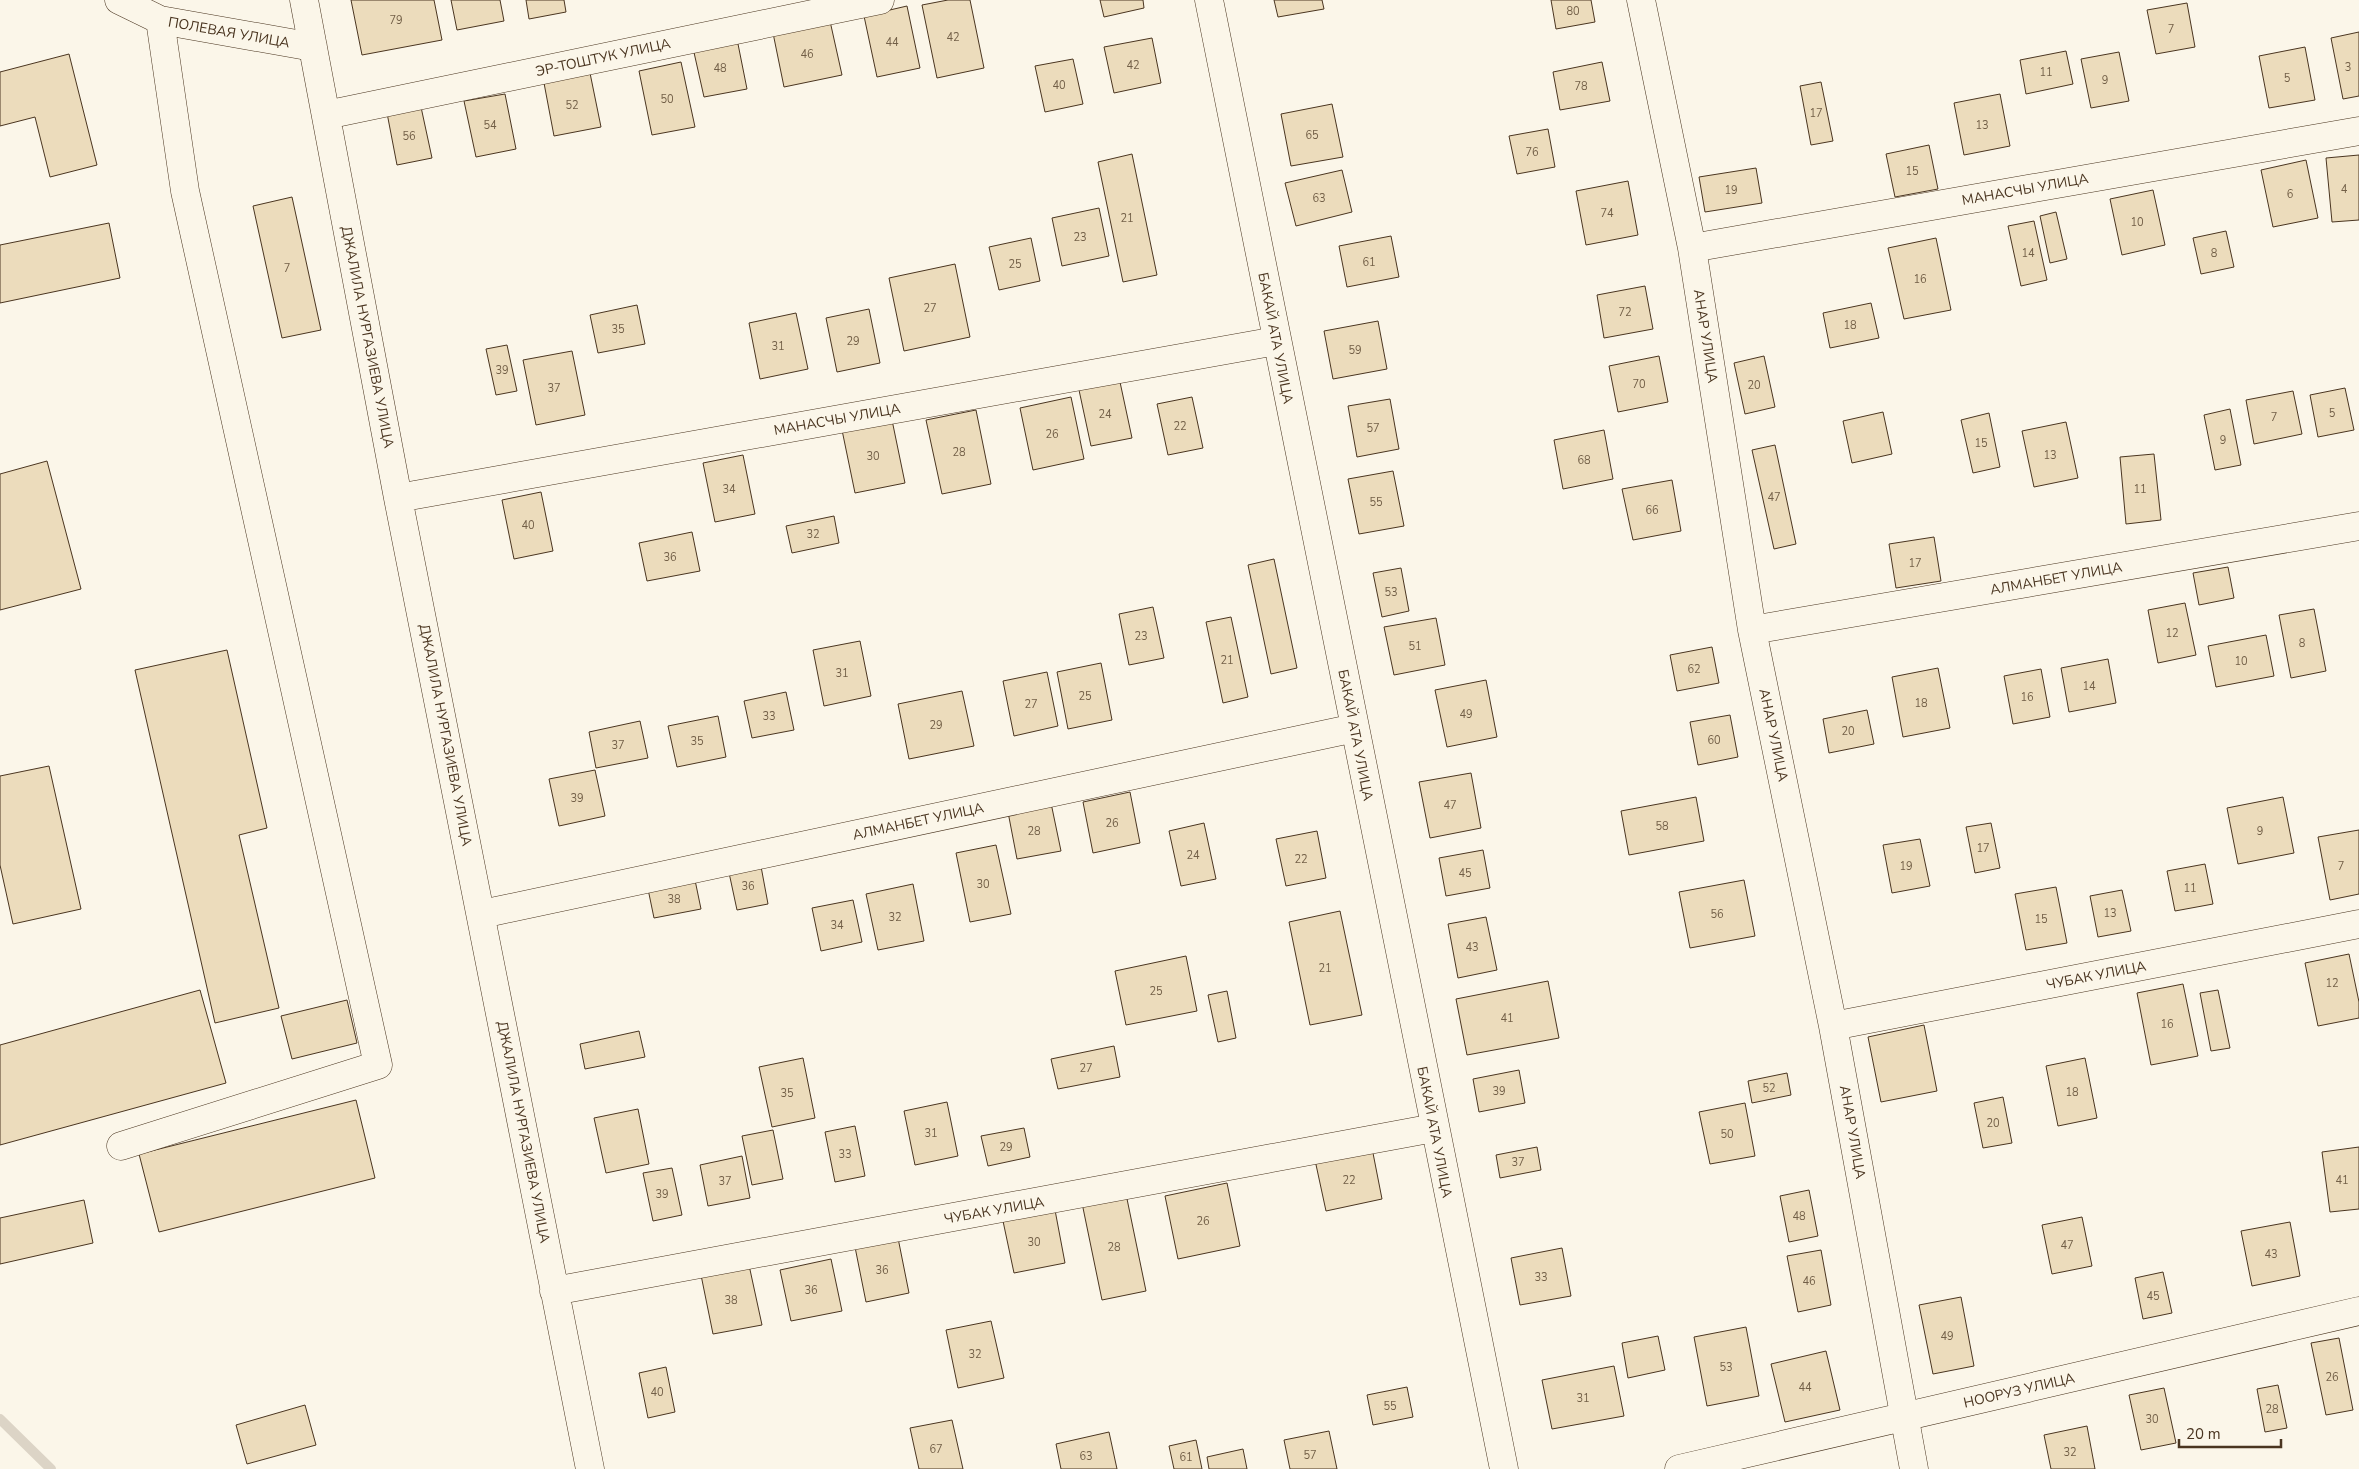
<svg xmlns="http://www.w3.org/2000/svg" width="2359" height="1469" font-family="'Nunito Sans',sans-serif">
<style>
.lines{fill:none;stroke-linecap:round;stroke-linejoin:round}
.stream{stroke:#dcd4c6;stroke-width:10}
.building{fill:#ecdcbc;stroke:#4a3520}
.minor-casing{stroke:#4a3520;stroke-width:29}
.minor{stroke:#fbf6e9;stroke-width:28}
.labels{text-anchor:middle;stroke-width:4;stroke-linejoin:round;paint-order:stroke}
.number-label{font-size:11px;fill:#725f47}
.street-label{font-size:14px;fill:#4a3520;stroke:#fbf6e9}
</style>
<rect width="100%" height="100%" fill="#fbf6e9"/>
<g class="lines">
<!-- stream -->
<path class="stream" d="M 0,1419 L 51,1469"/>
</g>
<!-- building -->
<path class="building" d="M 351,0 L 434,0 L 442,40 L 362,55 Z
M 451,0 L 500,0 L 504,21 L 457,30 Z
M 526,0 L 564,0 L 566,12 L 529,19 Z
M 948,0 L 970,0 L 984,68 L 937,78 L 922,5 Z
M 1100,0 L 1143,0 L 1144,8 L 1104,17 Z
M 1274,0 L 1322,0 L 1324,9 L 1278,17 Z
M 1551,0 L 1591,0 L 1595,22 L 1556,29 Z
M 2187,3 L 2195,47 L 2156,54 L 2147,10 Z
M 907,6 L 920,68 L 877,77 L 864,16 Z
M 830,21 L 842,75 L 784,87 L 773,33 Z
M 2359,32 L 2359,96 L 2343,99 L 2331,38 Z
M 1152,38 L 1161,83 L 1114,93 L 1104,47 Z
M 737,39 L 747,89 L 704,97 L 693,48 Z
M 2305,47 L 2315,100 L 2269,108 L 2259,56 Z
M 2066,51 L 2073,84 L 2026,94 L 2020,60 Z
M 2119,52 L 2129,101 L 2091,108 L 2081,59 Z
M 69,54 L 97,165 L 50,177 L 35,117 L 0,126 L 0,72 Z
M 1073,59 L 1083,104 L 1045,112 L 1035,66 Z
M 681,62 L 695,127 L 652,135 L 639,71 Z
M 1602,62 L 1610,101 L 1560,110 L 1553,72 Z
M 590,73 L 601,127 L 554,136 L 544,83 Z
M 1821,82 L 1833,141 L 1811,145 L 1800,86 Z
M 505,94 L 516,149 L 476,157 L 464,101 Z
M 2000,94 L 2010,146 L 1964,155 L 1954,103 Z
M 1332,104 L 1343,157 L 1291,166 L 1281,114 Z
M 421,107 L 432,158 L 397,165 L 387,113 Z
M 1548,129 L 1555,167 L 1517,174 L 1509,136 Z
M 1929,145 L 1938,189 L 1895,197 L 1886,154 Z
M 1132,154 L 1157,275 L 1123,282 L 1098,162 Z
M 2359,155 L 2359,220 L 2332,222 L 2326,158 Z
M 2306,160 L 2318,218 L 2273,227 L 2261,170 Z
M 1756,168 L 1762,203 L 1705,212 L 1699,177 Z
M 1342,170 L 1352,212 L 1296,226 L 1285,183 Z
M 1628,181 L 1638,235 L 1586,245 L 1576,191 Z
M 2153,190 L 2165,245 L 2122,255 L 2110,199 Z
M 292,197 L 321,330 L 282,338 L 253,206 Z
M 1099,208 L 1109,256 L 1062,266 L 1052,218 Z
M 2056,212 L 2067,259 L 2050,263 L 2040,216 Z
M 2034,221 L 2047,280 L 2021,286 L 2008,226 Z
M 109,223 L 120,278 L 0,303 L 0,245 Z
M 2226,231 L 2234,267 L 2201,274 L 2193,238 Z
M 1391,236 L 1399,277 L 1347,287 L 1339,246 Z
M 1031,238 L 1040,281 L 999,290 L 989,247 Z
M 1936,238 L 1951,310 L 1904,319 L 1888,248 Z
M 955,264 L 970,337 L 904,351 L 889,278 Z
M 1645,286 L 1653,329 L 1604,338 L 1597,295 Z
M 1871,303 L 1879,338 L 1830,348 L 1823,313 Z
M 637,305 L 645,344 L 598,353 L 590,315 Z
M 869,309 L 880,363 L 837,372 L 826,318 Z
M 796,313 L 808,369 L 760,379 L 749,323 Z
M 1378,321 L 1387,369 L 1333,379 L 1324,331 Z
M 507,345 L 517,391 L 496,395 L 486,349 Z
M 572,351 L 585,415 L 536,425 L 523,360 Z
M 1659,356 L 1668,402 L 1618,412 L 1609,366 Z
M 1764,356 L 1775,407 L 1745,414 L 1734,363 Z
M 1120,382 L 1132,438 L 1091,446 L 1079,390 Z
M 2345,388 L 2354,430 L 2318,437 L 2310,395 Z
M 2293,391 L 2302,434 L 2254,444 L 2246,400 Z
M 1071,397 L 1084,459 L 1033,470 L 1020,408 Z
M 1192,397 L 1203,448 L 1168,455 L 1157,404 Z
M 1390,399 L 1399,449 L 1357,457 L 1348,406 Z
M 2230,409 L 2241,465 L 2215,470 L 2204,415 Z
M 976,410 L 991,484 L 942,494 L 926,420 Z
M 1883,412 L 1892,454 L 1852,463 L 1843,421 Z
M 1989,413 L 2000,467 L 1973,473 L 1961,420 Z
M 892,420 L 905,483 L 855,493 L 842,430 Z
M 2066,422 L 2078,478 L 2034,487 L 2022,431 Z
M 1604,430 L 1613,479 L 1563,489 L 1554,440 Z
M 1775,445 L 1796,544 L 1774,549 L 1752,450 Z
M 2154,454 L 2161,520 L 2126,524 L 2120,457 Z
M 743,455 L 755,514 L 715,522 L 703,463 Z
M 47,461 L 81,589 L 0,610 L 0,474 Z
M 1393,471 L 1404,526 L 1359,534 L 1348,479 Z
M 1672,480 L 1681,531 L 1633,540 L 1622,489 Z
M 541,492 L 553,551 L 514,559 L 502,500 Z
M 834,516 L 839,543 L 792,553 L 786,526 Z
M 692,532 L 700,571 L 647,581 L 639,543 Z
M 1934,537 L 1941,581 L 1896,588 L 1889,544 Z
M 1274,559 L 1297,668 L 1271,674 L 1248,565 Z
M 2228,567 L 2234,598 L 2199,605 L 2193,573 Z
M 1401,568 L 1409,611 L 1382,617 L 1373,573 Z
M 2185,603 L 2196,655 L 2158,663 L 2148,610 Z
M 1153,607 L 1164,658 L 1129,665 L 1119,614 Z
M 2314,609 L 2326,671 L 2291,678 L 2279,615 Z
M 1231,617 L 1248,697 L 1223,703 L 1206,622 Z
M 1436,618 L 1445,665 L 1394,675 L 1384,627 Z
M 2266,635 L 2274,676 L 2216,687 L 2208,646 Z
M 860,641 L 871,696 L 824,706 L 813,650 Z
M 1712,647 L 1719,683 L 1677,691 L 1670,655 Z
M 227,650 L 267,828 L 239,835 L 279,1008 L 215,1023 L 135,670 Z
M 2108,659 L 2116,703 L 2069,712 L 2061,668 Z
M 1101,663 L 1112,720 L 1068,729 L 1057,672 Z
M 1938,668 L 1950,728 L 1903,737 L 1892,677 Z
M 2041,669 L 2050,717 L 2013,724 L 2004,676 Z
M 1047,672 L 1058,726 L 1014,736 L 1003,681 Z
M 1486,680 L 1497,737 L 1447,747 L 1435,690 Z
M 962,691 L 974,746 L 909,759 L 898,704 Z
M 786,692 L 794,730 L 752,738 L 744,701 Z
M 1867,710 L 1874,744 L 1829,753 L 1823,719 Z
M 1730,715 L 1738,757 L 1698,765 L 1690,722 Z
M 718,716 L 726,757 L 677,767 L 668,726 Z
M 640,721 L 648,758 L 596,768 L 589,732 Z
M 49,766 L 81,909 L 13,924 L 0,865 L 0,776 Z
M 595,770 L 605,816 L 559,826 L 549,779 Z
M 1471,773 L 1481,828 L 1430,838 L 1419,782 Z
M 1130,792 L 1140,843 L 1093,853 L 1083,802 Z
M 1696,797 L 1704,841 L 1629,855 L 1621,811 Z
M 2283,797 L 2294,853 L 2238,864 L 2227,808 Z
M 1051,803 L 1061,851 L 1017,859 L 1008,812 Z
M 1204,823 L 1216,879 L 1181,886 L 1169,831 Z
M 1991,823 L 2000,868 L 1975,873 L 1966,827 Z
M 2359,830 L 2359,894 L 2330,900 L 2318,837 Z
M 1317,831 L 1326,878 L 1286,886 L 1276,839 Z
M 1920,839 L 1930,886 L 1892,893 L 1883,845 Z
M 996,845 L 1011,914 L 970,922 L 956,853 Z
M 1483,850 L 1490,888 L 1446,896 L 1439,858 Z
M 760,861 L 768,904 L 737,910 L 728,868 Z
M 2205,864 L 2213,904 L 2175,911 L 2167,871 Z
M 695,880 L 701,909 L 654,918 L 648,889 Z
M 1744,880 L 1755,936 L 1690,948 L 1679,892 Z
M 913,884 L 924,941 L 878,950 L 866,894 Z
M 2056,887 L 2067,943 L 2026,950 L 2015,894 Z
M 2122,890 L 2131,931 L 2098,937 L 2090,896 Z
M 853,900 L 862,942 L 821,951 L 812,908 Z
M 1340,911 L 1362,1015 L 1310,1025 L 1289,922 Z
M 1486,917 L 1497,970 L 1458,978 L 1448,924 Z
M 2349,954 L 2359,1002 L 2359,1018 L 2318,1026 L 2305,963 Z
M 1186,956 L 1197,1011 L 1126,1025 L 1115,971 Z
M 1548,981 L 1559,1038 L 1467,1055 L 1456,999 Z
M 2183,984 L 2198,1056 L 2151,1065 L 2137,993 Z
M 200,990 L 226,1083 L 0,1145 L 0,1045 Z
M 2218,990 L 2230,1048 L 2211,1051 L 2200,993 Z
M 1227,991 L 1236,1038 L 1218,1042 L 1208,995 Z
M 347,1000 L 357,1043 L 292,1059 L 281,1016 Z
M 1924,1025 L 1937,1091 L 1881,1102 L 1868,1037 Z
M 639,1031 L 645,1057 L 585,1069 L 580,1044 Z
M 1114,1046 L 1120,1077 L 1058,1089 L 1051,1059 Z
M 803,1058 L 815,1118 L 772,1127 L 759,1067 Z
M 2085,1058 L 2097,1118 L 2058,1126 L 2046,1066 Z
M 1519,1070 L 1525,1103 L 1479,1112 L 1473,1079 Z
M 1787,1073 L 1791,1095 L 1752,1103 L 1748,1081 Z
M 2003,1097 L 2012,1143 L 1983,1148 L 1974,1103 Z
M 356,1100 L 375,1178 L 159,1232 L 139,1154 Z
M 947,1102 L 958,1156 L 915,1165 L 904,1111 Z
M 1745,1103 L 1755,1156 L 1710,1164 L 1699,1112 Z
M 638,1109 L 649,1164 L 606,1173 L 594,1118 Z
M 855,1126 L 865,1176 L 835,1182 L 825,1132 Z
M 1024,1128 L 1030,1157 L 988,1166 L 981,1136 Z
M 773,1130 L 783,1179 L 752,1185 L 742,1136 Z
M 1537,1147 L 1541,1170 L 1500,1178 L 1496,1155 Z
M 2359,1147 L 2359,1209 L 2330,1212 L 2322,1152 Z
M 1372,1148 L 1382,1199 L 1326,1211 L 1315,1160 Z
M 742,1156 L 750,1198 L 708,1206 L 700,1165 Z
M 672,1168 L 682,1215 L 653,1221 L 643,1173 Z
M 1227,1183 L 1240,1246 L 1178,1259 L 1165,1196 Z
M 1809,1190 L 1818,1236 L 1789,1242 L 1780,1196 Z
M 1126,1194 L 1146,1291 L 1102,1300 L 1082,1203 Z
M 84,1200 L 93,1243 L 0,1264 L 0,1218 Z
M 1055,1210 L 1065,1263 L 1014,1273 L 1003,1221 Z
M 2082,1217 L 2092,1266 L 2052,1274 L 2042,1225 Z
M 2290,1222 L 2300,1276 L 2252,1286 L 2241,1231 Z
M 898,1238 L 909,1293 L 866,1302 L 855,1247 Z
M 1562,1248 L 1571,1296 L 1520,1305 L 1511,1258 Z
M 1821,1250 L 1831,1305 L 1798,1312 L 1787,1256 Z
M 831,1259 L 842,1311 L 791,1321 L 780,1270 Z
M 749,1265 L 762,1325 L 713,1334 L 701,1275 Z
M 2163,1272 L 2172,1313 L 2143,1319 L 2135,1278 Z
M 1961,1297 L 1974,1366 L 1933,1374 L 1919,1305 Z
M 991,1321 L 1004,1378 L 958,1388 L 946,1330 Z
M 1746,1327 L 1759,1396 L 1707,1406 L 1694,1337 Z
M 1658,1336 L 1665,1370 L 1628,1378 L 1622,1343 Z
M 2339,1338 L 2353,1410 L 2326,1415 L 2311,1343 Z
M 1826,1351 L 1840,1410 L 1785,1422 L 1771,1364 Z
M 1614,1366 L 1624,1416 L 1552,1429 L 1542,1380 Z
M 666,1367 L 675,1412 L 648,1418 L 639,1373 Z
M 2278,1385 L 2287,1428 L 2265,1432 L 2257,1389 Z
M 1407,1387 L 1413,1417 L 1373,1425 L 1367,1395 Z
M 2164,1388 L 2176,1443 L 2141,1450 L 2129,1395 Z
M 305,1405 L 316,1445 L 247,1464 L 236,1425 Z
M 952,1420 L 963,1469 L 919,1469 L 910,1428 Z
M 2087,1426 L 2095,1469 L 2051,1469 L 2044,1435 Z
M 1329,1431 L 1337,1469 L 1290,1469 L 1284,1440 Z
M 1109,1432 L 1117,1469 L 1061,1469 L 1056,1444 Z
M 1196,1440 L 1202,1469 L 1174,1469 L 1169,1446 Z
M 1243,1449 L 1247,1469 L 1209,1469 L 1207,1457 Z"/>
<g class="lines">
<!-- minor casing -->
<g class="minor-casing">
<path id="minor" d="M 119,0 L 160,20 L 313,47
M 304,0 L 398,498 L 590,1469
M 1209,0 L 1504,1469
M 1641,0 L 1692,248 L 1752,630 L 1833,1026 L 1914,1469
M 326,115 L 880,0
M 1692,248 L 2359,131
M 398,498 L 1276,341
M 1752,630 L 2359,526
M 482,914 L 1355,728
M 1833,1026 L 2359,924
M 121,1146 L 378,1065 L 185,191 L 160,20
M 554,1291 L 1434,1128
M 1679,1469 L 2359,1311"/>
</g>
<!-- minor -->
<use href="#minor" class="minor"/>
</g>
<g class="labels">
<!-- number labels -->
<g class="number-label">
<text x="1573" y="15">80</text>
<text x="396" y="24">79</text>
<text x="2171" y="33">7</text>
<text x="953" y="41">42</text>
<text x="892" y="46">44</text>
<text x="807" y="58">46</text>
<text x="1133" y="69">42</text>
<text x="2348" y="71">3</text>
<text x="720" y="72">48</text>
<text x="2046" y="76">11</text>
<text x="2287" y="82">5</text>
<text x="2105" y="84">9</text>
<text x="1059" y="89">40</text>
<text x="1581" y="90">78</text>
<text x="667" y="103">50</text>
<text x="572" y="109">52</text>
<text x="1816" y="117">17</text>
<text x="490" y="129">54</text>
<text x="1982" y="129">13</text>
<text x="1312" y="139">65</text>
<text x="409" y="140">56</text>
<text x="1532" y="156">76</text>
<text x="1912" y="175">15</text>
<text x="2344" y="193">4</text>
<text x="1731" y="194">19</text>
<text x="2290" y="198">6</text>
<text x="1319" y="202">63</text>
<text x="1607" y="217">74</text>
<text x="1127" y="222">21</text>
<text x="2137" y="226">10</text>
<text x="1080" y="241">23</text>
<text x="2028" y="257">14</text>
<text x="2214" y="257">8</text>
<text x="1369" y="266">61</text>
<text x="1015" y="268">25</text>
<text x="287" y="272">7</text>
<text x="1920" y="283">16</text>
<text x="930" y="312">27</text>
<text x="1625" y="316">72</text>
<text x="1850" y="329">18</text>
<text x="618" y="333">35</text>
<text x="853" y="345">29</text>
<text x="778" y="350">31</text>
<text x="1355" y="354">59</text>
<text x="502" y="374">39</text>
<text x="1639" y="388">70</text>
<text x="1754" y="389">20</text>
<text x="554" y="392">37</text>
<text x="2332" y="417">5</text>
<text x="1105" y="418">24</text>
<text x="2274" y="421">7</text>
<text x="1180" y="430">22</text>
<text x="1373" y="432">57</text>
<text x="1052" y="438">26</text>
<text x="2223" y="444">9</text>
<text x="1981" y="447">15</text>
<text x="959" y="456">28</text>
<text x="2050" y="459">13</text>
<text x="873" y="460">30</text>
<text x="1584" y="464">68</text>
<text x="729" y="493">34</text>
<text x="2140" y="493">11</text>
<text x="1774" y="501">47</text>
<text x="1376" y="506">55</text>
<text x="1652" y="514">66</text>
<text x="528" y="529">40</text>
<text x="813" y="538">32</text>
<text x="670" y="561">36</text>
<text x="1915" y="567">17</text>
<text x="1391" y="596">53</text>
<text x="2172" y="637">12</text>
<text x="1141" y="640">23</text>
<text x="2302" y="647">8</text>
<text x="1415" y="650">51</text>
<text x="1227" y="664">21</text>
<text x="2241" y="665">10</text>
<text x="1694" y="673">62</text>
<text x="842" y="677">31</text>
<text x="2089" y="690">14</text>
<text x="1085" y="700">25</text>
<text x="2027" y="701">16</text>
<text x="1921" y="707">18</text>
<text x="1031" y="708">27</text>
<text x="1466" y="718">49</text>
<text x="769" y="720">33</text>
<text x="936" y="729">29</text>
<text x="1848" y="735">20</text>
<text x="1714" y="744">60</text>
<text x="697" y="745">35</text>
<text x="618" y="749">37</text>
<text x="577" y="802">39</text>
<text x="1450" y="809">47</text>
<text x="1112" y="827">26</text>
<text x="1662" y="830">58</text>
<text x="1034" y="835">28</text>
<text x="2260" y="835">9</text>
<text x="1983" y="852">17</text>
<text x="1193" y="859">24</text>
<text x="1301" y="863">22</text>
<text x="1906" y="870">19</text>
<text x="2341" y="870">7</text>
<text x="1465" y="877">45</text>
<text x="983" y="888">30</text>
<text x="748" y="890">36</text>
<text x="2190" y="892">11</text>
<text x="674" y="903">38</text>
<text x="2110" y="917">13</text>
<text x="1717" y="918">56</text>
<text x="895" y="921">32</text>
<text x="2041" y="923">15</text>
<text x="837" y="929">34</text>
<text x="1472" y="951">43</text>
<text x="1325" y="972">21</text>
<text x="2332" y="987">12</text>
<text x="1156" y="995">25</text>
<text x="1507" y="1022">41</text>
<text x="2167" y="1028">16</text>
<text x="1086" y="1072">27</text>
<text x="1769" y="1092">52</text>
<text x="1499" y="1095">39</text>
<text x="2072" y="1096">18</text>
<text x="787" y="1097">35</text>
<text x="1993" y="1127">20</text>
<text x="931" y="1137">31</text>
<text x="1727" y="1138">50</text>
<text x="1006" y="1151">29</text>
<text x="845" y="1158">33</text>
<text x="1518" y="1166">37</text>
<text x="1349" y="1184">22</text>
<text x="2342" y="1184">41</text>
<text x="725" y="1185">37</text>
<text x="662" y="1198">39</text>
<text x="1799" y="1220">48</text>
<text x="1203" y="1225">26</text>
<text x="1034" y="1246">30</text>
<text x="2067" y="1249">47</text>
<text x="1114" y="1251">28</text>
<text x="2271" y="1258">43</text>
<text x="882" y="1274">36</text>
<text x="1541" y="1281">33</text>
<text x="1809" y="1285">46</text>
<text x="811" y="1294">36</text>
<text x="2153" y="1300">45</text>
<text x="731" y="1304">38</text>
<text x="1947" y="1340">49</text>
<text x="975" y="1358">32</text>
<text x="1726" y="1371">53</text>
<text x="2332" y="1381">26</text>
<text x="1805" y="1391">44</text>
<text x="657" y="1396">40</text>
<text x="1583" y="1402">31</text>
<text x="1390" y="1410">55</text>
<text x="2272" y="1413">28</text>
<text x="2152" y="1423">30</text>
<text x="936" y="1453">67</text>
<text x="2070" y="1456">32</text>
<text x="1310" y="1459">57</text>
<text x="1086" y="1460">63</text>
<text x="1186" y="1461">61</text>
</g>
<!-- street labels -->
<g class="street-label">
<text transform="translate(229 32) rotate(10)" y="5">ПОЛЕВАЯ УЛИЦА</text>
<text transform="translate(603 57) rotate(-12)" y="5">ЭР-ТОШТУК УЛИЦА</text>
<text transform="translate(2025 189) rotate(-10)" y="5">МАНАСЧЫ УЛИЦА</text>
<text transform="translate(1706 336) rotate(81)" y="5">АНАР УЛИЦА</text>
<text transform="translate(368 337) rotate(79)" y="5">ДЖАЛИЛА НУРГАЗИЕВА УЛИЦА</text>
<text transform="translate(1276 338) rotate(79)" y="5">БАКАЙ АТА УЛИЦА</text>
<text transform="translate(837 419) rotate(-10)" y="5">МАНАСЧЫ УЛИЦА</text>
<text transform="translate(2056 578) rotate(-10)" y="5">АЛМАНБЕТ УЛИЦА</text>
<text transform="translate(446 735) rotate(79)" y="5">ДЖАЛИЛА НУРГАЗИЕВА УЛИЦА</text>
<text transform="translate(1356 735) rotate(79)" y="5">БАКАЙ АТА УЛИЦА</text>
<text transform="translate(1774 735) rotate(78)" y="5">АНАР УЛИЦА</text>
<text transform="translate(918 821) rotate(-12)" y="5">АЛМАНБЕТ УЛИЦА</text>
<text transform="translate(2096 975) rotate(-11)" y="5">ЧУБАК УЛИЦА</text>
<text transform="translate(524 1132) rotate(79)" y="5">ДЖАЛИЛА НУРГАЗИЕВА УЛИЦА</text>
<text transform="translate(1435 1132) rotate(79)" y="5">БАКАЙ АТА УЛИЦА</text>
<text transform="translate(1853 1132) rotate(80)" y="5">АНАР УЛИЦА</text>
<text transform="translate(994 1210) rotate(-10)" y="5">ЧУБАК УЛИЦА</text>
<text transform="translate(2019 1390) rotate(-13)" y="5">НООРУЗ УЛИЦА</text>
</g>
</g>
<!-- scale -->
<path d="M2179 1439v8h102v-8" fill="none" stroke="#4a3520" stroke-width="2.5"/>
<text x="2186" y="1439" font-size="15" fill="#4a3520" stroke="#fbf6e9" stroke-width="4" paint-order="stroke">20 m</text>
</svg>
